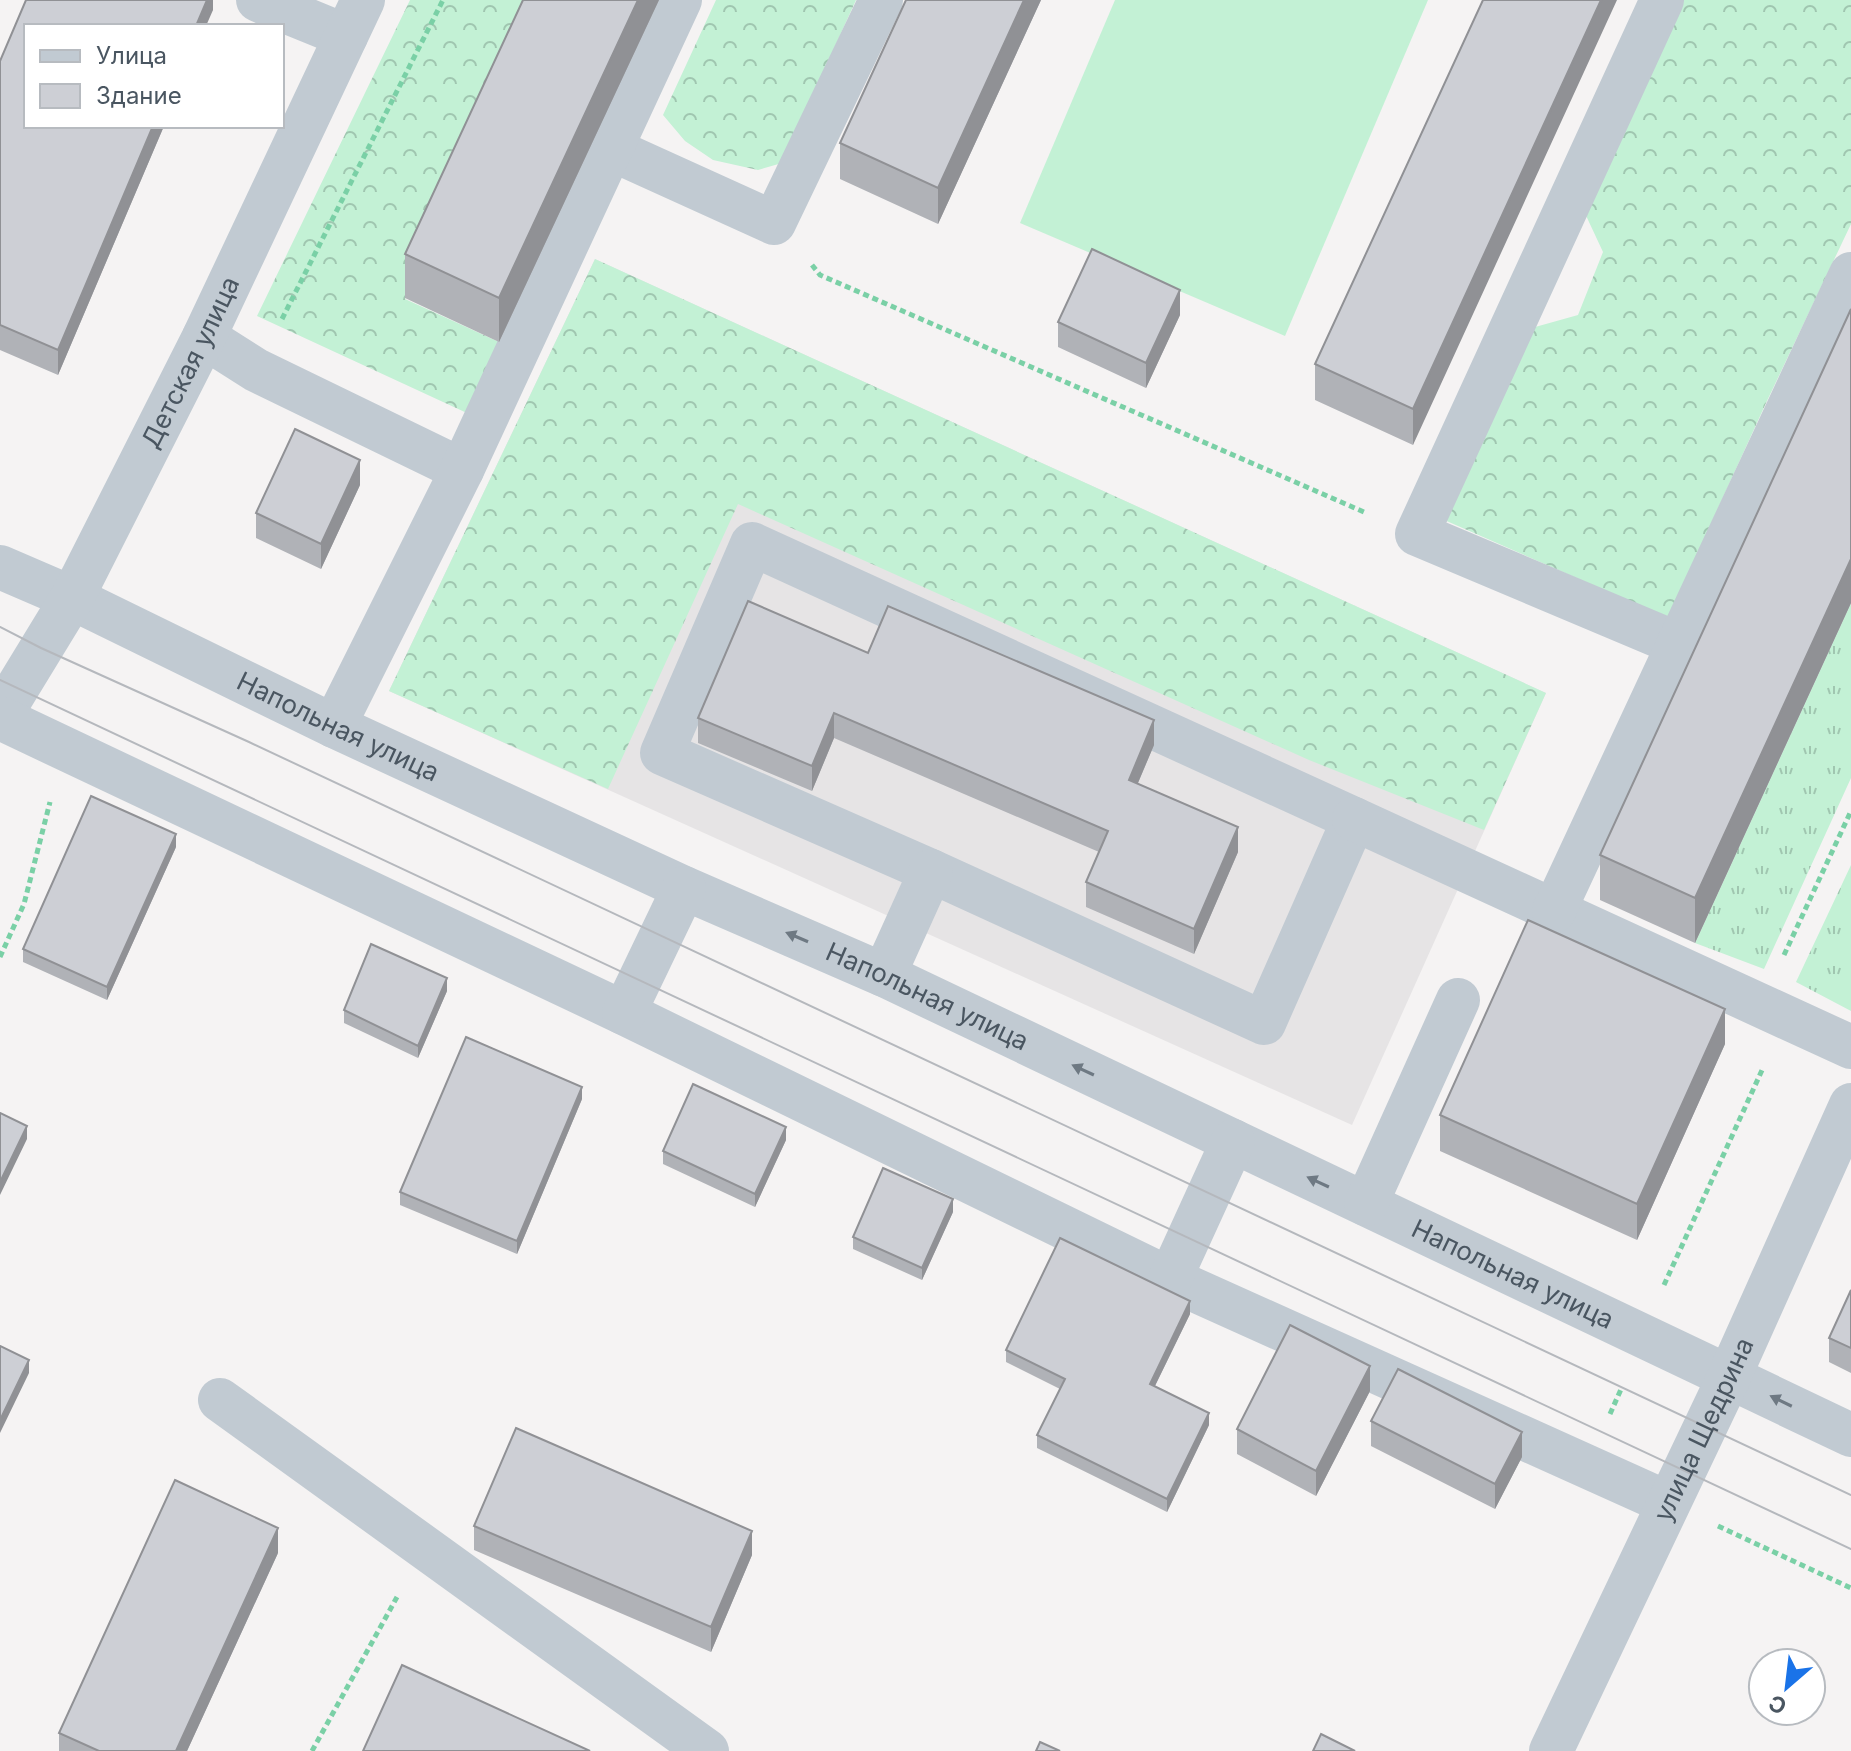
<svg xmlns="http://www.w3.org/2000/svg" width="1851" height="1751" font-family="Inter,sans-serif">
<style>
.education{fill:#e6e4e5}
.grass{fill:url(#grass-tufts)}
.forest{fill:url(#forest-crowns)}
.pitch{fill:#c3f1d5}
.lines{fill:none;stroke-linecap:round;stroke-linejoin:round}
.path{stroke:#7ad0a6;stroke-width:5;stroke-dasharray:6 4;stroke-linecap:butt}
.minor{stroke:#c1cad2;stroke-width:44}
.tram{stroke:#b5b8bd;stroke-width:2}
.wall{fill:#b0b2b7}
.shaded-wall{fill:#909195}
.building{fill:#cdcfd5;stroke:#909195;stroke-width:2}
.oneway{fill:#6e7983}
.labels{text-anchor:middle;stroke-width:7;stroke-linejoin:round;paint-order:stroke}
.street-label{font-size:26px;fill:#4a5661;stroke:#fff}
</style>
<defs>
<pattern id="grass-tufts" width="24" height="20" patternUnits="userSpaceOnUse" patternTransform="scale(2)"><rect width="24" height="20" fill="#c3f1d5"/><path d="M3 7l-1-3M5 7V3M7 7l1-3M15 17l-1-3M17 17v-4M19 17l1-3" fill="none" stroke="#a0c6b0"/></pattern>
<pattern id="forest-crowns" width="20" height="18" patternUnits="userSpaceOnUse" patternTransform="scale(2)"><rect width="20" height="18" fill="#c3f1d5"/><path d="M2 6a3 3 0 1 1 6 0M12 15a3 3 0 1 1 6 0" fill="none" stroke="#a0c6b0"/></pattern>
</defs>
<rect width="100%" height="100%" fill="#f5f3f3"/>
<!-- education -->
<path class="education" d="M 595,259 L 1546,693 L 1352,1125 L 389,691 Z"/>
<!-- grass -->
<path class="grass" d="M 1851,603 L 1851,778 L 1764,969 L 1695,943 Z
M 1851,865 L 1851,1011 L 1796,982 Z"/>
<!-- forest -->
<path class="forest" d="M 410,0 L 544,0 L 405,299 L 499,342 L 469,414 L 257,316 Z
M 716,0 L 856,0 L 782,163 L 758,170 L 713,160 L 685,141 L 663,115 Z
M 1678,0 L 1851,0 L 1851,224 L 1766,403 L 1668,618 L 1442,519 L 1528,329 L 1578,315 L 1603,252 L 1582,207 Z
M 595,259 L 1546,693 L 1484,830 L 1309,760 L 738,504 L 608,789 L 389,691 Z"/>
<!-- pitch -->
<path class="pitch" d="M 1115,0 L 1428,0 L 1285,336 L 1020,223 Z"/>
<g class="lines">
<!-- path -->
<path class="path" d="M 812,265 L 820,275 L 1364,512
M 282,319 L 443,0
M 1784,955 L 1851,811
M 0,957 L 24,904 L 50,802
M 1664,1285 L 1763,1068
M 1610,1414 L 1622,1387
M 1718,1526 L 1851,1588
M 312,1751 L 397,1597"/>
<!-- minor -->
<g class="minor">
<path d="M 258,0 L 346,36"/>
<path d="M 1662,0 L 1417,534 L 1678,644"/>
<path d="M 611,149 L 774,223 L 881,0"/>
<path d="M 204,337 L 256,370 L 462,470"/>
<path d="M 752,544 L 1354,819 L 1264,1023 L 931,871 L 662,753 Z"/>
<path id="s1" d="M 0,567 L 72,598 L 334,726 L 684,888 L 884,975 L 1851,1435"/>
<path id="s2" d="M 0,716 L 72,598 L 204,337 L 363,0"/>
<path d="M 0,718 L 624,1013 L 1170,1279 L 1668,1503"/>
<path d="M 334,726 L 462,470 L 680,0"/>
<path d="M 1354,819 L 1851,1047"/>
<path d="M 1554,911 L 1851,274"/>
<path d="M 884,975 L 931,871"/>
<path d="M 624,1013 L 684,888"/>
<path d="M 1366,1204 L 1458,1000"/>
<path d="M 1170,1279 L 1233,1141"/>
<path d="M 220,1400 L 707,1751"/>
<path id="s3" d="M 1551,1751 L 1729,1377 L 1851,1105"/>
</g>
<!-- tram -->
<path class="tram" d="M 0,627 L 41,648 L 249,742 L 1851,1495
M 0,680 L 1851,1549"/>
</g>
<!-- wall -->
<path class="wall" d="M 207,0 L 213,0 L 213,10 L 26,126 L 164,126 L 58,375 L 0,350 L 0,61 Z
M 523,0 L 659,0 L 499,342 L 405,298 L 405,254 Z
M 906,0 L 1041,0 L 938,224 L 840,179 L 840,143 Z
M 1483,0 L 1413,445 L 1315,400 L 1315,364 Z
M 1851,309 L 1851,603 L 1695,943 L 1600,900 L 1600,855 Z
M 1180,315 L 1146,388 L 1058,347 L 1058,322 Z
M 360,485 L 321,569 L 256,538 L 256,513 Z
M 868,653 L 1154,745 L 1138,783 L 1238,852 L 1194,954 L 1086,907 L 1086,882 L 1099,852 L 834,738 L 812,791 L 698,743 L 698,718 Z
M 176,847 L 107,1000 L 23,962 L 23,949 Z
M 447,991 L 418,1058 L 344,1023 L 344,1010 Z
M 1725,1044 L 1637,1240 L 1440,1151 L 1440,1115 Z
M 582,1099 L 517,1254 L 400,1205 L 400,1192 Z
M 786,1140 L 755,1207 L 663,1164 L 663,1151 Z
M 953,1212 L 922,1280 L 853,1249 L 853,1237 Z
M 1851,1290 L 1851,1373 L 1829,1362 L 1829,1338 Z
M 1190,1314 L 1155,1386 L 1209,1425 L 1167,1512 L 1037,1448 L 1037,1435 L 1060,1389 L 1006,1362 L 1006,1350 Z
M 1370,1391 L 1316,1496 L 1237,1454 L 1237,1429 Z
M 1371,1421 L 1522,1457 L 1495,1509 L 1371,1446 Z
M 474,1526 L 752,1555 L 711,1652 L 474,1550 Z
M 278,1553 L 187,1751 L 59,1751 L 59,1733 Z"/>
<!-- shaded-wall -->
<path class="shaded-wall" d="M 207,0 L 213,0 L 213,10 L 206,26 L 196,26 Z
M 638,0 L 659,0 L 499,342 L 499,298 Z
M 1024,0 L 1041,0 L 938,224 L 938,188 Z
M 1601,0 L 1617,0 L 1413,445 L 1413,409 Z
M 153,126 L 164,126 L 58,375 L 58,350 Z
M 1180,290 L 1180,315 L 1146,388 L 1146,363 Z
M 360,460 L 360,485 L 321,569 L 321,544 Z
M 1851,559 L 1851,603 L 1695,943 L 1695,898 Z
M 834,713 L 834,738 L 812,791 L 812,766 Z
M 1154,720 L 1154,745 L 1129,804 L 1129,780 Z
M 1238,827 L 1238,852 L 1194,954 L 1194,929 Z
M 176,834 L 176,847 L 107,1000 L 107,987 Z
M 447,978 L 447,991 L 418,1058 L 418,1046 Z
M 1725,1009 L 1725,1044 L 1637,1240 L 1637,1204 Z
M 582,1087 L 582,1099 L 517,1254 L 517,1241 Z
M 27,1126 L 27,1139 L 0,1195 L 0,1182 Z
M 786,1127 L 786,1140 L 755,1207 L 755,1194 Z
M 953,1199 L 953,1212 L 922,1280 L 922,1268 Z
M 1190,1301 L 1190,1314 L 1150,1396 L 1150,1384 Z
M 29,1360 L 29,1373 L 0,1433 L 0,1420 Z
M 1370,1366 L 1370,1391 L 1316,1496 L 1316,1471 Z
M 1209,1413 L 1209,1425 L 1167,1512 L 1167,1499 Z
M 1522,1432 L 1522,1457 L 1495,1509 L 1495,1484 Z
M 278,1528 L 278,1553 L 187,1751 L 176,1751 Z
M 752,1531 L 752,1555 L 711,1652 L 711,1627 Z"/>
<!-- building -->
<path class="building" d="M 26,0 L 207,0 L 196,26 L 26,26 L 26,126 L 153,126 L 58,350 L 0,325 L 0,61 Z
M 523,0 L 638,0 L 499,298 L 405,254 Z
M 906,0 L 1024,0 L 938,188 L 840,143 Z
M 1483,0 L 1601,0 L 1413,409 L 1315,364 Z
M 1092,249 L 1180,290 L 1146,363 L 1058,322 Z
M 1851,309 L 1851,559 L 1695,898 L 1600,855 Z
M 295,429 L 360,460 L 321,544 L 256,513 Z
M 748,601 L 868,653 L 888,606 L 1154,720 L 1129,780 L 1238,827 L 1194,929 L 1086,882 L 1108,831 L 834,713 L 812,766 L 698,718 Z
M 91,796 L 176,834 L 107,987 L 23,949 Z
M 1528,920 L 1725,1009 L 1637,1204 L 1440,1115 Z
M 371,944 L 447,978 L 418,1046 L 344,1010 Z
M 466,1037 L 582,1087 L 517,1241 L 400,1192 Z
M 693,1084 L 786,1127 L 755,1194 L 663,1151 Z
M 0,1113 L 27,1126 L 0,1182 Z
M 883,1168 L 953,1199 L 922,1268 L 853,1237 Z
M 1060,1238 L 1190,1301 L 1150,1384 L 1209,1413 L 1167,1499 L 1037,1435 L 1065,1379 L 1006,1350 Z
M 1851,1290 L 1851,1348 L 1829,1338 Z
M 1290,1325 L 1370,1366 L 1316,1471 L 1237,1429 Z
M 0,1346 L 29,1360 L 0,1420 Z
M 1398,1369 L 1522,1432 L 1495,1484 L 1371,1421 Z
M 516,1428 L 752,1531 L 711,1627 L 474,1526 Z
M 175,1480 L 278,1528 L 176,1751 L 99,1751 L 59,1733 Z
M 402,1665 L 590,1751 L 363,1751 Z
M 1321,1734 L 1355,1751 L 1313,1751 Z
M 1040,1742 L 1060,1751 L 1036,1751 Z"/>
<!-- one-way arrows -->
<defs><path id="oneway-solid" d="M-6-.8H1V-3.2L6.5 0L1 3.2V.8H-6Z" transform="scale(2)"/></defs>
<g class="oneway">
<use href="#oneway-solid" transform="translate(797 937) rotate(-157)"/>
<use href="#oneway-solid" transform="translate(1083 1070) rotate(-155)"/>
<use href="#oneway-solid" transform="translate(1318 1182) rotate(-155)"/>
<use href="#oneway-solid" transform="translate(1781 1401) rotate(-154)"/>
</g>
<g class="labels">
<!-- street labels -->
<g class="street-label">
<text dy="9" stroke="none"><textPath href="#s2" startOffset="402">Детская улица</textPath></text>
<text dy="9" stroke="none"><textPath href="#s1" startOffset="374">Напольная улица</textPath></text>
<text dy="9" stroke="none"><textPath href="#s1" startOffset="1022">Напольная улица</textPath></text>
<text dy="9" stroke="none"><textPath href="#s1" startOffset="1670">Напольная улица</textPath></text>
<text dy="9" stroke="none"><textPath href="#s3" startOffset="356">улица Щедрина</textPath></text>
</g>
</g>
<!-- legend -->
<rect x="24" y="24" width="260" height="104" fill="#ffffff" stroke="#b7bbc0" stroke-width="2"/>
<rect x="40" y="50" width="40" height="12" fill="#c1cad2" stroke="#b7bbc0" stroke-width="2"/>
<text x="96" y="64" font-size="24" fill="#4a5661">Улица</text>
<rect x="40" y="84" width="40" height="24" fill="#cdcfd5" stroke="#b7bbc0" stroke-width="2"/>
<text x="96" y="104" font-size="24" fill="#4a5661">Здание</text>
<!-- north arrow -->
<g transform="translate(1787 1687) rotate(208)"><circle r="38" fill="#ffffff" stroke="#b7bbc0" stroke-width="2"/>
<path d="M0-6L14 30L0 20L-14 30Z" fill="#1a73e8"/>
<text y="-12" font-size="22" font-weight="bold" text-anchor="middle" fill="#4a5661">С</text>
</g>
</svg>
